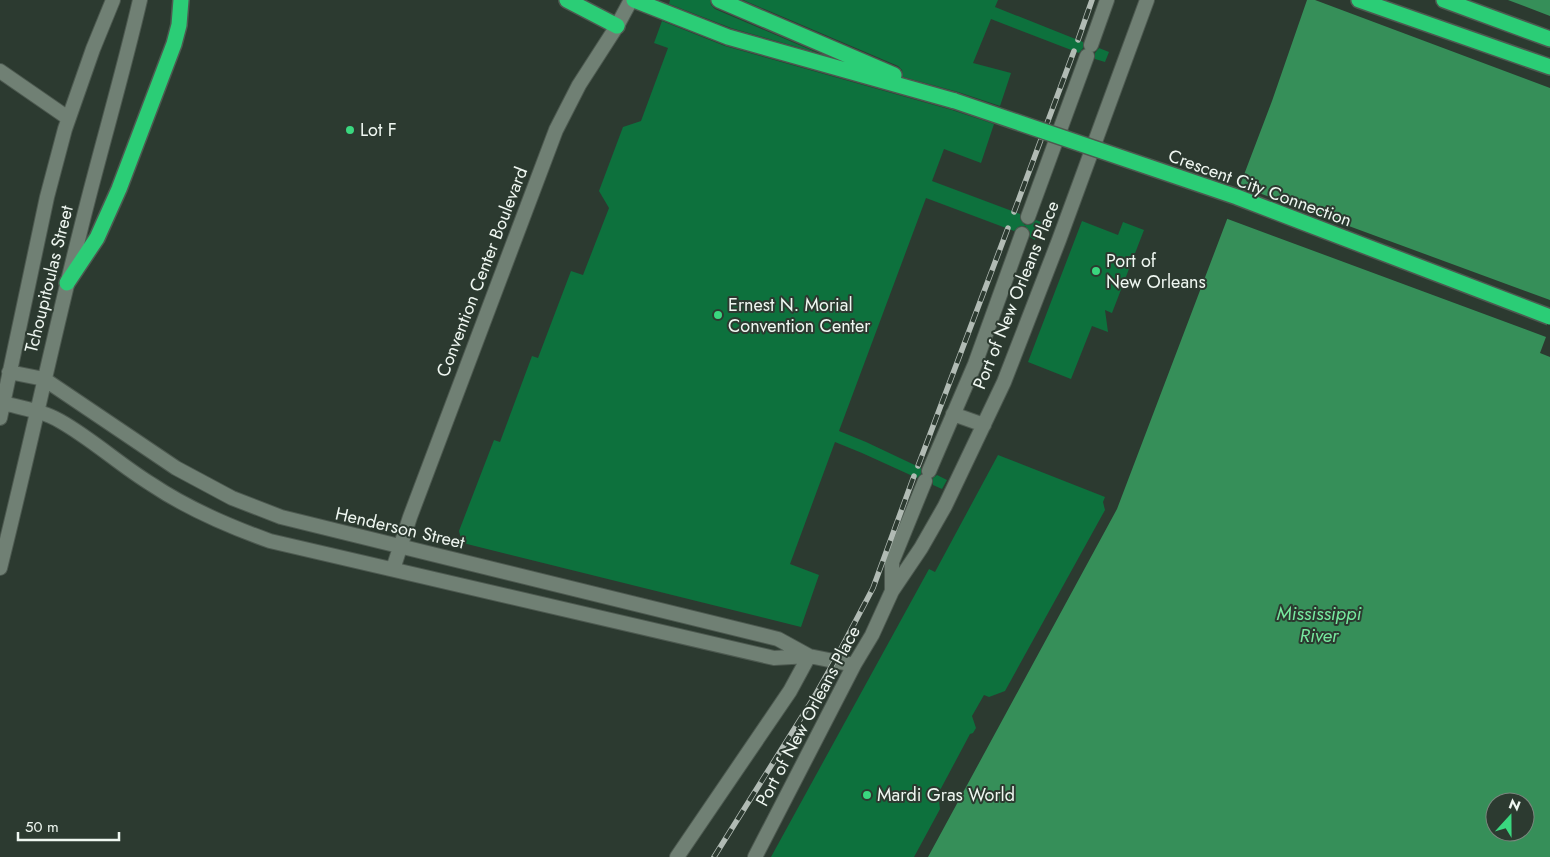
<svg xmlns="http://www.w3.org/2000/svg" width="1550" height="857" font-family="Jost,sans-serif">
<style>
.water{fill:#368f59;fill-rule:evenodd}
.pier{fill:#2c3a30}
.building{fill:#0d713d}
.lines{fill:none;stroke-linecap:round;stroke-linejoin:round}
.minor-casing{stroke:#4d5950;stroke-width:16}
.highway-casing{stroke:#4d5950;stroke-width:18}
.minor{stroke:#708074;stroke-width:14}
.highway{stroke:#2bcd76;stroke-width:15}
.rail-casing{stroke:#b1bbb4;stroke-width:5.5}
.rail{stroke:#2c3a30;stroke-width:4;stroke-dasharray:11;stroke-linecap:butt}
.highway-bridge-casing{stroke:#4d5950;stroke-width:18;stroke-linecap:butt}
.highway-bridge{stroke:#2bcd76;stroke-width:15}
.poi-dot{fill:#3ad77f;stroke:#2c3a30;stroke-width:2}
.labels{text-anchor:middle;stroke-width:4;stroke-linejoin:round;paint-order:stroke}
.poi-label{font-size:18px;fill:#eff7f1;stroke:#2c3a30;text-anchor:start}
.street-label{font-size:18px;fill:#eff7f1;stroke:#2c3a30}
.water-label{font-size:19px;font-style:italic;fill:#77e99f;stroke:#2c3a30}
</style>
<rect width="100%" height="100%" fill="#2c3a30"/>
<!-- water -->
<path class="water" d="M 1307,0 L 1550,0 L 1550,857 L 928,857 L 1117,509 L 1272,101 ZM 1495,802 L 1525,802 L 1525,832 L 1495,832 Z"/>
<!-- pier -->
<path class="pier" d="M 1315,0 L 1508,0 L 1550,16 L 1550,88 Z
M 1237,185 L 1550,300 L 1550,357 L 1540,353 L 1546,337 L 1225,218 Z"/>
<!-- building -->
<path class="building" d="M 670,0 L 710,0 L 711,5 L 715,9 L 818,53 L 731,28 L 669,4 Z
M 743,0 L 998,0 L 995,7 L 1083,42 L 1083,48 L 1079,53 L 991,19 L 973,63 L 1011,73 L 1000,106 L 958,92 L 903,77 L 902,70 L 898,66 Z
M 662,21 L 725,46 L 952,110 L 994,124 L 981,163 L 944,149 L 932,181 L 1020,214 L 1020,219 L 1025,225 L 1030,225 L 1036,220 L 1041,222 L 1035,240 L 1030,237 L 1030,232 L 1025,226 L 1020,226 L 1014,231 L 926,198 L 839,431 L 866,442 L 921,468 L 921,474 L 917,478 L 862,453 L 835,442 L 790,564 L 819,575 L 801,627 L 467,544 L 463,542 L 460,535 L 459,531 L 494,440 L 500,442 L 532,356 L 538,358 L 571,271 L 583,275 L 609,208 L 599,191 L 623,127 L 641,121 L 668,48 L 654,43 Z
M 1099,48 L 1109,52 L 1105,62 L 1095,59 L 1095,53 Z
M 1082,221 L 1118,235 L 1123,222 L 1144,230 L 1112,313 L 1105,310 L 1108,332 L 1092,326 L 1071,379 L 1028,362 Z
M 998,455 L 1105,497 L 1103,502 L 1105,510 L 1005,691 L 989,697 L 984,695 L 972,716 L 976,728 L 973,733 L 970,734 L 938,794 L 940,809 L 914,857 L 771,857 L 929,569 L 935,572 Z
M 937,475 L 947,480 L 942,489 L 933,485 L 933,478 Z"/>
<g class="lines">
<!-- minor casing -->
<g class="minor-casing">
<path id="minor" d="M 1091,45 L 1107,0
M 0,71 L 68,118
M 1028,217 L 1087,56
M 9,372 L 44,379 L 176,468 L 232,498 L 281,517 L 778,639 L 809,656
M 3,403 C 22,408 43,411 60,421 C 92,439 120,465 151,484 C 188,509 228,526 270,541 L 774,658 L 809,656 L 854,665
M 953,414 L 984,425
M 0,418 L 47,197 L 65,129 L 93,49 L 113,0
M 929,471 L 975,364 L 1022,234
M 925,481 L 892,562 L 892,591 L 921,548 L 945,506 L 1004,382 L 1059,240 L 1147,0
M 0,568 C 28,456 52,343 80,232 C 99,154 122,78 140,0
M 393,569 L 410,517 L 556,130 L 579,85 L 617,26 L 631,0
M 677,857 L 790,691 L 809,656
M 755,857 L 854,665 L 872,635 L 892,591"/>
</g>
<!-- highway casing -->
<g class="highway-casing">
<path id="highway" d="M 567,0 L 617,26
M 634,0 L 728,37 L 955,101
M 719,0 L 894,75
M 1359,0 L 1550,67
M 1444,0 L 1550,39
M 67,283 L 97,238 L 119,189 L 174,44 L 179,25 L 181,0"/>
</g>
<!-- minor -->
<use href="#minor" class="minor"/>
<!-- highway -->
<use href="#highway" class="highway"/>
<!-- rail casing -->
<g class="rail-casing">
<path id="rail" d="M 1078,40 L 1092,0
M 1014,212 L 1074,51
M 918,466 L 1008,228
M 714,857 L 813,699 L 835,660 L 873,588 L 914,476"/>
</g>
<!-- rail -->
<use href="#rail" class="rail"/>
<!-- highway-bridge casing -->
<g class="highway-bridge-casing">
<path id="highway-bridge" d="M 955,101 L 1237,197 L 1550,317"/>
</g>
<!-- highway-bridge -->
<use href="#highway-bridge" class="highway-bridge"/>
</g>
<!-- markers -->
<g class="poi-dot">
<circle cx="350" cy="130" r="5"/>
<circle cx="1096" cy="271" r="5"/>
<circle cx="718" cy="315" r="5"/>
<circle cx="867" cy="795" r="5"/>
</g>
<g class="labels">
<!-- poi labels -->
<g class="poi-label">
<text x="360" y="136">Lot F</text>
<text x="1106" y="267">Port of<tspan x="1106" dy="21">New Orleans</tspan></text>
<text x="728" y="311">Ernest N. Morial<tspan x="728" dy="21">Convention Center</tspan></text>
<text x="877" y="801">Mardi Gras World</text>
</g>
<!-- street labels -->
<g class="street-label">
<text transform="translate(1260 188) rotate(20)" y="6">Crescent City Connection</text>
<text transform="translate(482 272) rotate(-69)" y="6">Convention Center Boulevard</text>
<text transform="translate(49 279) rotate(-76)" y="6">Tchoupitoulas Street</text>
<text transform="translate(1016 295) rotate(-68)" y="6">Port of New Orleans Place</text>
<text transform="translate(400 528) rotate(13)" y="6">Henderson Street</text>
<text transform="translate(808 716) rotate(-62)" y="6">Port of New Orleans Place</text>
</g>
<!-- water labels -->
<g class="water-label">
<text x="1319" y="620">Mississippi<tspan x="1319" dy="22">River</tspan></text>
</g>
</g>
<!-- north arrow -->
<g transform="translate(1510 817) rotate(21)"><circle r="24" fill="#2c3a30" stroke="#7a867d"/>
<path d="M0-4L9 19L0 12L-9 19Z" fill="#3ad77f"/>
<text y="-8" font-size="14" font-weight="bold" text-anchor="middle" fill="#eff7f1">N</text>
</g>
<!-- scale -->
<path d="M18 832v8h101v-8" fill="none" stroke="#eff7f1" stroke-width="2.5"/>
<text x="25" y="832" font-size="15" fill="#eff7f1" stroke="#2c3a30" stroke-width="4" paint-order="stroke">50 m</text>
</svg>
